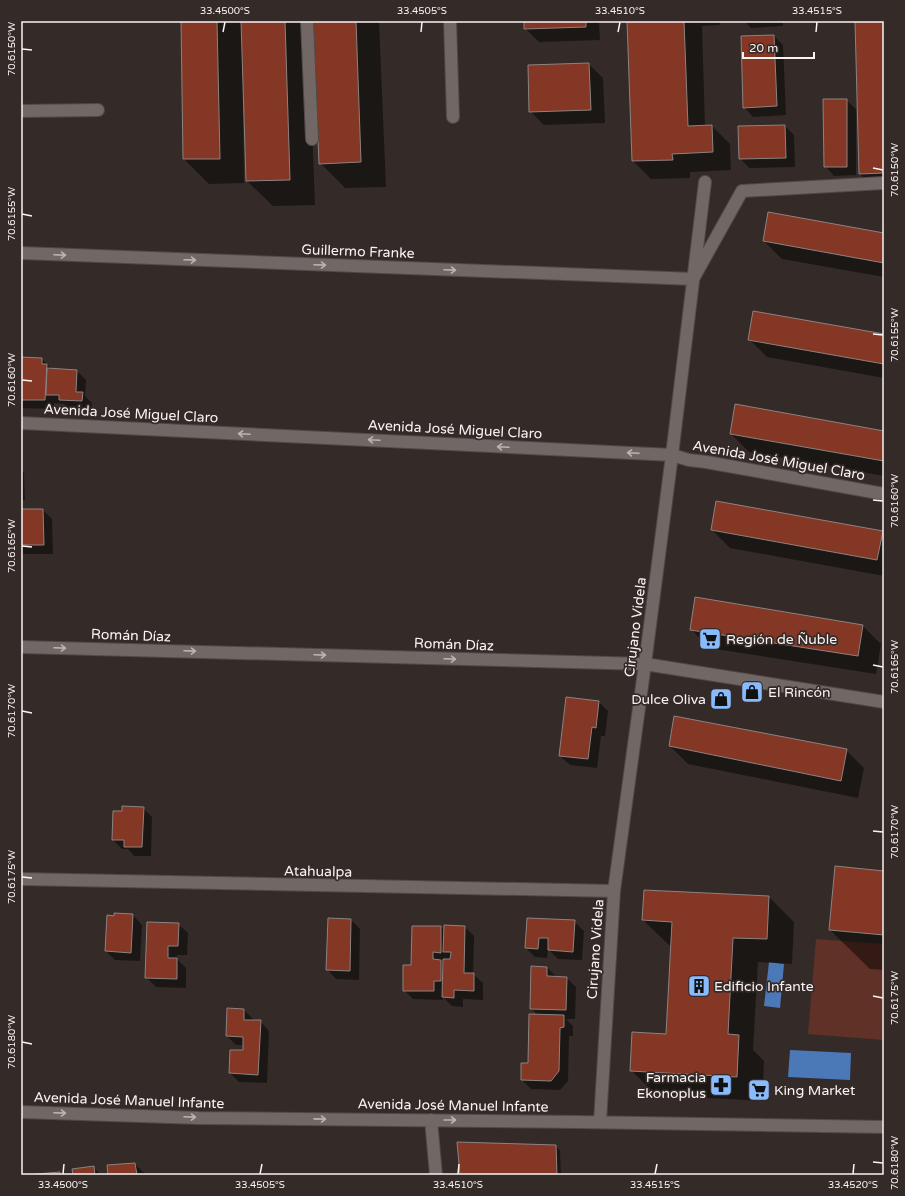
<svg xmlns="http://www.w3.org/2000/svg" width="905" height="1196" font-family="'Varela Round',sans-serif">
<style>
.green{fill:#603227}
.water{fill:#4b79b7}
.shadow{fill:#0007}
.building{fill:#833724;stroke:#8d8280}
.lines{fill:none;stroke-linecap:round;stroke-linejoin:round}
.minor-casing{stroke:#504947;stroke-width:14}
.minor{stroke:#716764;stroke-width:12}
.oneway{stroke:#bcb4b2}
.ticks{fill:none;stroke:#f9f3f2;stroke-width:1.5}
.labels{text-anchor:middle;stroke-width:3.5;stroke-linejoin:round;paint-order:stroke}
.street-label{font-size:14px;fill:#f9f3f2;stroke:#342b29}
.poi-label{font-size:14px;fill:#f9f3f2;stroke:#342b29;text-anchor:start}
.neatline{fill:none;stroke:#f9f3f2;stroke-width:1.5}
.ticks-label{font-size:10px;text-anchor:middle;fill:#f9f3f2}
</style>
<rect width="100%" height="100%" fill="#342b29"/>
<!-- green -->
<path class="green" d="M 816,939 L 884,944 L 884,1040 L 808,1034 Z"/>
<!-- water -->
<path class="water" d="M 769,962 L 784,964 L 780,1008 L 764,1006 Z
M 790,1050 L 851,1053 L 850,1080 L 788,1077 Z"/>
<!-- shadow -->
<path class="shadow" d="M 182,21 L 308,21 L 315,205 L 273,206 L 247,181 L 245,104 L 243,104 L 244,183 L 209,184 L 184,159 Z
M 314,21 L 379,21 L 386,187 L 345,188 L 320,163 Z
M 525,21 L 599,21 L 600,40 L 539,42 L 525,28 Z
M 628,21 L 719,21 L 720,25 L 702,26 L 705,126 L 712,126 L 730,144 L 731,170 L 690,172 L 690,178 L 651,179 L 633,161 Z
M 744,21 L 783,21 L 783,26 L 751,28 Z
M 856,21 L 884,21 L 884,187 L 874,188 L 860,174 Z
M 774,36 L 783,45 L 786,115 L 753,117 L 744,107 Z
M 589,64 L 603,78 L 605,123 L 544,125 L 530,111 L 529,66 Z
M 846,100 L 856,109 L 856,175 L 834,176 L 825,166 Z
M 785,126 L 794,135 L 795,167 L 749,168 L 740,158 Z
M 884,234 L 884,277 L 782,259 L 764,241 Z
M 884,335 L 884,378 L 767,357 L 749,339 Z
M 21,358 L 42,359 L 51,368 L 51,370 L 77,371 L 86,380 L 85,396 L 92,403 L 91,410 L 69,409 L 64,404 L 54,403 L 54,409 L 21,408 Z
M 884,432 L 884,476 L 749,452 L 731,434 Z
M 21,470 L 24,472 L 25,500 L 21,500 Z
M 21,510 L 43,510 L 52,519 L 53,554 L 21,554 Z
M 712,530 L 882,532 L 884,533 L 884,576 L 730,548 Z
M 863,626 L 881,644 L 876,674 L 709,648 L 691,629 Z
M 599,702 L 608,711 L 605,736 L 601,736 L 597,768 L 570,765 L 560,756 Z
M 670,746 L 846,750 L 864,768 L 858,798 L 688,764 Z
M 143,808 L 152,817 L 151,856 L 134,856 L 128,849 L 122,849 L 113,840 L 123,812 Z
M 884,872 L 884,970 L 870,969 L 830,930 Z
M 645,891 L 769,897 L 794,922 L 792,964 L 758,962 L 753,1050 L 764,1061 L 762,1101 L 656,1095 L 631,1070 L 667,1035 L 672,945 L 669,945 L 643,920 Z
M 133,915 L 142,925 L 140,961 L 115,960 L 106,951 L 115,917 Z
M 527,919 L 574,921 L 584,931 L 582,960 L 558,959 L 548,949 L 547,958 L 535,957 L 526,948 Z
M 329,920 L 351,920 L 360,929 L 359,980 L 336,979 L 327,969 Z
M 178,924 L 188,933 L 187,955 L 177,955 L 177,959 L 186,968 L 186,988 L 156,987 L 146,977 Z
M 441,927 L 445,931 L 465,927 L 474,936 L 473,974 L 483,983 L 483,1000 L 463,999 L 463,1007 L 452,1006 L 443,997 L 443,1000 L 413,999 L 404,990 L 412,966 Z
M 547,967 L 556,977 L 567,978 L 576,987 L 575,1019 L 566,1019 L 573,1026 L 573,1036 L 569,1036 L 568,1081 L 560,1090 L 531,1089 L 522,1080 L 529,1064 L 538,1015 L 531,1008 Z
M 244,1010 L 253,1019 L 253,1021 L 260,1021 L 269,1031 L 267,1083 L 239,1082 L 230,1073 L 243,1051 L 244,1045 L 236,1045 L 227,1036 Z
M 555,1146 L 560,1150 L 561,1175 L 462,1175 Z
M 135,1164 L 144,1173 L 145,1175 L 109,1175 Z
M 93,1167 L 101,1175 L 74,1175 Z
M 60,1173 L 62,1175 L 38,1175 Z"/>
<!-- building -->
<path class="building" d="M 181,21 L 217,21 L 220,159 L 183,159 Z
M 241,21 L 285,21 L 290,180 L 246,181 Z
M 313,21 L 356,21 L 361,162 L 319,164 Z
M 524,21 L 586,21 L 586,27 L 524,29 Z
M 627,21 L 684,21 L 688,126 L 712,125 L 713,152 L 672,154 L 673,160 L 632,161 Z
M 855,21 L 884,21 L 884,173 L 859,174 Z
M 774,35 L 777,106 L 743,108 L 741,36 Z
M 589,63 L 591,110 L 529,112 L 528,65 Z
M 823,99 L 847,99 L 847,167 L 824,167 Z
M 785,125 L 786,158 L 739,159 L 738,126 Z
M 768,212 L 884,233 L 884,263 L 763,241 Z
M 753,311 L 884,334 L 884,364 L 748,340 Z
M 21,357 L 42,358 L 42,364 L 47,364 L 45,400 L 21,400 Z
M 47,368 L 77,370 L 76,392 L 83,392 L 82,401 L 59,400 L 59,395 L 46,395 Z
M 735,404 L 884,431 L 884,461 L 730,434 Z
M 716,501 L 883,531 L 877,560 L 711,530 Z
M 21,509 L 43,509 L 44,545 L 21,545 Z
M 695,597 L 863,625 L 858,656 L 690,630 Z
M 566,697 L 599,701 L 596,728 L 592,727 L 588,759 L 559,756 Z
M 674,716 L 847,749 L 841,781 L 669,746 Z
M 122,806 L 144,807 L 142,847 L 124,847 L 124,840 L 112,840 L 113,811 L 122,811 Z
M 835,866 L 884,871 L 884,935 L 829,930 Z
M 644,890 L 769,896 L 767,939 L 733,938 L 728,1034 L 739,1035 L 737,1077 L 630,1071 L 632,1032 L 666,1034 L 672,922 L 642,920 Z
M 114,913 L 133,914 L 131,953 L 105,951 L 107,915 L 114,916 Z
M 328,918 L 351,919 L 350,971 L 326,970 Z
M 527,918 L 575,920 L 573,952 L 548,950 L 548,938 L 539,938 L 538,949 L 525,948 Z
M 147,922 L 179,923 L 178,946 L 168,946 L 168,958 L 177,958 L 177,979 L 145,978 Z
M 444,925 L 465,926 L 464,973 L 474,973 L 474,991 L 454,990 L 454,998 L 442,997 L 443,959 L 450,959 L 451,952 L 443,952 Z
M 412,926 L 441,926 L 441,953 L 433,952 L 433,959 L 441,960 L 441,981 L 434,981 L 434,991 L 403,991 L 403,965 L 411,965 Z
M 531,966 L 547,967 L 547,976 L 567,977 L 566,1010 L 530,1009 Z
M 227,1008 L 244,1009 L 244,1020 L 261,1020 L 258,1075 L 229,1073 L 230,1050 L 243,1050 L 243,1037 L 226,1036 Z
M 529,1014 L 564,1015 L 564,1027 L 560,1028 L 559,1071 L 551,1081 L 521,1080 L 521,1063 L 528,1063 Z
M 457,1142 L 556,1145 L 557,1175 L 460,1175 Z
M 135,1163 L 137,1175 L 108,1175 L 107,1165 Z
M 94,1166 L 95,1175 L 73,1175 L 72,1169 Z
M 60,1172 L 60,1175 L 36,1174 Z"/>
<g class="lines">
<!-- minor casing -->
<g class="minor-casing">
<path id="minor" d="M 307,21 L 312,139
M 450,21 L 453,117
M 21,111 L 98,110
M 21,253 L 693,279 L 742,191 L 884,183
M 21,423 L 672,455 L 689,460 L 706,462 L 884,494
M 21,647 L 645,664 L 884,702
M 21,879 L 614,891
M 21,1112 L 199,1118 L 578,1122 L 884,1127
M 431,1120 L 436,1175
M 600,1122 L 614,891 L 645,664 L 672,455 L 705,182"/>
</g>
<!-- minor -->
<use href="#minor" class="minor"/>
</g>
<!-- one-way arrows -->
<defs><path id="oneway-shaft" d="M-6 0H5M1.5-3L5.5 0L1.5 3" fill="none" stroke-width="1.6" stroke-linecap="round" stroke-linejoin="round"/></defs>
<g class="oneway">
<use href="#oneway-shaft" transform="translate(60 255) rotate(2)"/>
<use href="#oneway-shaft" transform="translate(190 260) rotate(2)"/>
<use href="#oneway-shaft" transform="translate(320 265) rotate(2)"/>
<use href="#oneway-shaft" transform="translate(450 270) rotate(2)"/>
<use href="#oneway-shaft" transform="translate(244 434) rotate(-177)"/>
<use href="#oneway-shaft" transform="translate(374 440) rotate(-177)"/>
<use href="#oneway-shaft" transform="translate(503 447) rotate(-177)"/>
<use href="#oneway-shaft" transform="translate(633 453) rotate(-177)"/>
<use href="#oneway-shaft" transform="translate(60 648) rotate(2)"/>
<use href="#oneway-shaft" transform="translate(190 651) rotate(2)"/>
<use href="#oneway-shaft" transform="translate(320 655) rotate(2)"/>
<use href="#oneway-shaft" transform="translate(450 659) rotate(2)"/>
<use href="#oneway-shaft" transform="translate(60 1113) rotate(2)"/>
<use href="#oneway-shaft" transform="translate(190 1117) rotate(2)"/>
<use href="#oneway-shaft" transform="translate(320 1119) rotate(1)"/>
<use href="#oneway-shaft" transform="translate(450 1120)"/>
</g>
<!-- ticks -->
<path class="ticks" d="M 223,32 L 225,22M 421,32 L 422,22M 618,32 L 620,22M 816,32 L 817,22M 22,49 L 32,50M 873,168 L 883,170M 22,214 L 32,216M 873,334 L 883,335M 22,380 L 32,381M 873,500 L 883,501M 22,546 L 32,547M 873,665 L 883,667M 22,711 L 32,713M 873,831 L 883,832M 22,877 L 32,878M 873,996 L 883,998M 22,1042 L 32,1044M 873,1162 L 883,1163M 63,1174 L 64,1164M 260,1174 L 262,1164M 458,1174 L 459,1164M 655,1174 L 657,1164M 853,1174 L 854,1164"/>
<!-- icons -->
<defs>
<g id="supermarket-square" transform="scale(1.15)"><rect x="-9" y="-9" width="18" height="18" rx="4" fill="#89bafc" stroke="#342b29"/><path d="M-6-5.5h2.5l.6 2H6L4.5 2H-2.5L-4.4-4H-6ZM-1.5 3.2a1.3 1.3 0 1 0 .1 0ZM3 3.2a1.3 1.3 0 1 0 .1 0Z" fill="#111"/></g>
<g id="shop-square" transform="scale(1.15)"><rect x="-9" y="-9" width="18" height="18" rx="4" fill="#89bafc" stroke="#342b29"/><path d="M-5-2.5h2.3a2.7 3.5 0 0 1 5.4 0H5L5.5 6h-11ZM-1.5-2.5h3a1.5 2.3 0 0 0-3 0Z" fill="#111"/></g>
<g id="building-square" transform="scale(1.15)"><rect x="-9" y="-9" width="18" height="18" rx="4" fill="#89bafc" stroke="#342b29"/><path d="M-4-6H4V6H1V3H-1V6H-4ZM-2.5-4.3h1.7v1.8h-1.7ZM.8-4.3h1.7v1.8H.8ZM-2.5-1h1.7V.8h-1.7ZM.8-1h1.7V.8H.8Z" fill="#111"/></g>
<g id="pharmacy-square" transform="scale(1.15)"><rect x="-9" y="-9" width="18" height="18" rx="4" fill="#89bafc" stroke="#342b29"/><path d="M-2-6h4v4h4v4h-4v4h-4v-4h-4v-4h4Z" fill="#111"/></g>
</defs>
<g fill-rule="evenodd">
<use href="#supermarket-square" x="710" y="639"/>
<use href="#shop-square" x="752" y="692"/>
<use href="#shop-square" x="721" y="699"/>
<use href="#building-square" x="699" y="986"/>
<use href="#pharmacy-square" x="721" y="1085"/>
<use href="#supermarket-square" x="759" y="1090"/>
</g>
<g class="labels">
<!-- street labels -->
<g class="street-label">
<text transform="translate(358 251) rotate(2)" y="5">Guillermo Franke</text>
<text transform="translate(131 413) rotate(3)" y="5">Avenida José Miguel Claro</text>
<text transform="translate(455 429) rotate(3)" y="5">Avenida José Miguel Claro</text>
<text transform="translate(779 460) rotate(10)" y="5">Avenida José Miguel Claro</text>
<text transform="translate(635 627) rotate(-83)" y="5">Cirujano Videla</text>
<text transform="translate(131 635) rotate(2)" y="5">Román Díaz</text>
<text transform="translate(454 644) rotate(2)" y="5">Román Díaz</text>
<text transform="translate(318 871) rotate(1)" y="5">Atahualpa</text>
<text transform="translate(595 949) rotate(-86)" y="5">Cirujano Videla</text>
<text transform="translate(129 1100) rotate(2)" y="5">Avenida José Manuel Infante</text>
<text transform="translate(453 1105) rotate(1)" y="5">Avenida José Manuel Infante</text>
</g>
<!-- poi labels -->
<g class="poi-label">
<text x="726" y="644">Región de Ñuble</text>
<text x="768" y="697">El Rincón</text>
<text x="706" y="704" text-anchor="end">Dulce Oliva</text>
<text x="714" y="991">Edificio Infante</text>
<text x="706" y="1082" text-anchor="end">Farmacia<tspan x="706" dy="16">Ekonoplus</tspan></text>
<text x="774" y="1095">King Market</text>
</g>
</g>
<!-- border -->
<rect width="905" height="1196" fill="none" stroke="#342b29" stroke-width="44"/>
<!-- scale -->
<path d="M743 52v6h71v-6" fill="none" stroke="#f9f3f2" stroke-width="2"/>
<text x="749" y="52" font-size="12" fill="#f9f3f2" stroke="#342b29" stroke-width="3" paint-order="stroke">20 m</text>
<rect x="22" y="22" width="861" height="1152" class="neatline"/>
<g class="ticks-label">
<text x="225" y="14">33.4500°S</text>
<text x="422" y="14">33.4505°S</text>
<text x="620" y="14">33.4510°S</text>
<text x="817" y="14">33.4515°S</text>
<text transform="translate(11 49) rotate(-90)" y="4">70.6150°W</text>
<text transform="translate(894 170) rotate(-90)" y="4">70.6150°W</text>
<text transform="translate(11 214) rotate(-90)" y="4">70.6155°W</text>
<text transform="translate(894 335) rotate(-90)" y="4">70.6155°W</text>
<text transform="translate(11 380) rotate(-90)" y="4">70.6160°W</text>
<text transform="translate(894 501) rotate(-90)" y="4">70.6160°W</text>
<text transform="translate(11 546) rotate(-90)" y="4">70.6165°W</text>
<text transform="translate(894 667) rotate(-90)" y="4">70.6165°W</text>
<text transform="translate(11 711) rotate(-90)" y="4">70.6170°W</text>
<text transform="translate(894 832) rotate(-90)" y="4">70.6170°W</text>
<text transform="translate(11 877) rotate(-90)" y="4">70.6175°W</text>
<text transform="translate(894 998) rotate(-90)" y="4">70.6175°W</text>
<text transform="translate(11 1042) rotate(-90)" y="4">70.6180°W</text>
<text transform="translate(894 1163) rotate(-90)" y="4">70.6180°W</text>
<text x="63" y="1188">33.4500°S</text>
<text x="260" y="1188">33.4505°S</text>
<text x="458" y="1188">33.4510°S</text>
<text x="655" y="1188">33.4515°S</text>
<text x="853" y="1188">33.4520°S</text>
</g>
</svg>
